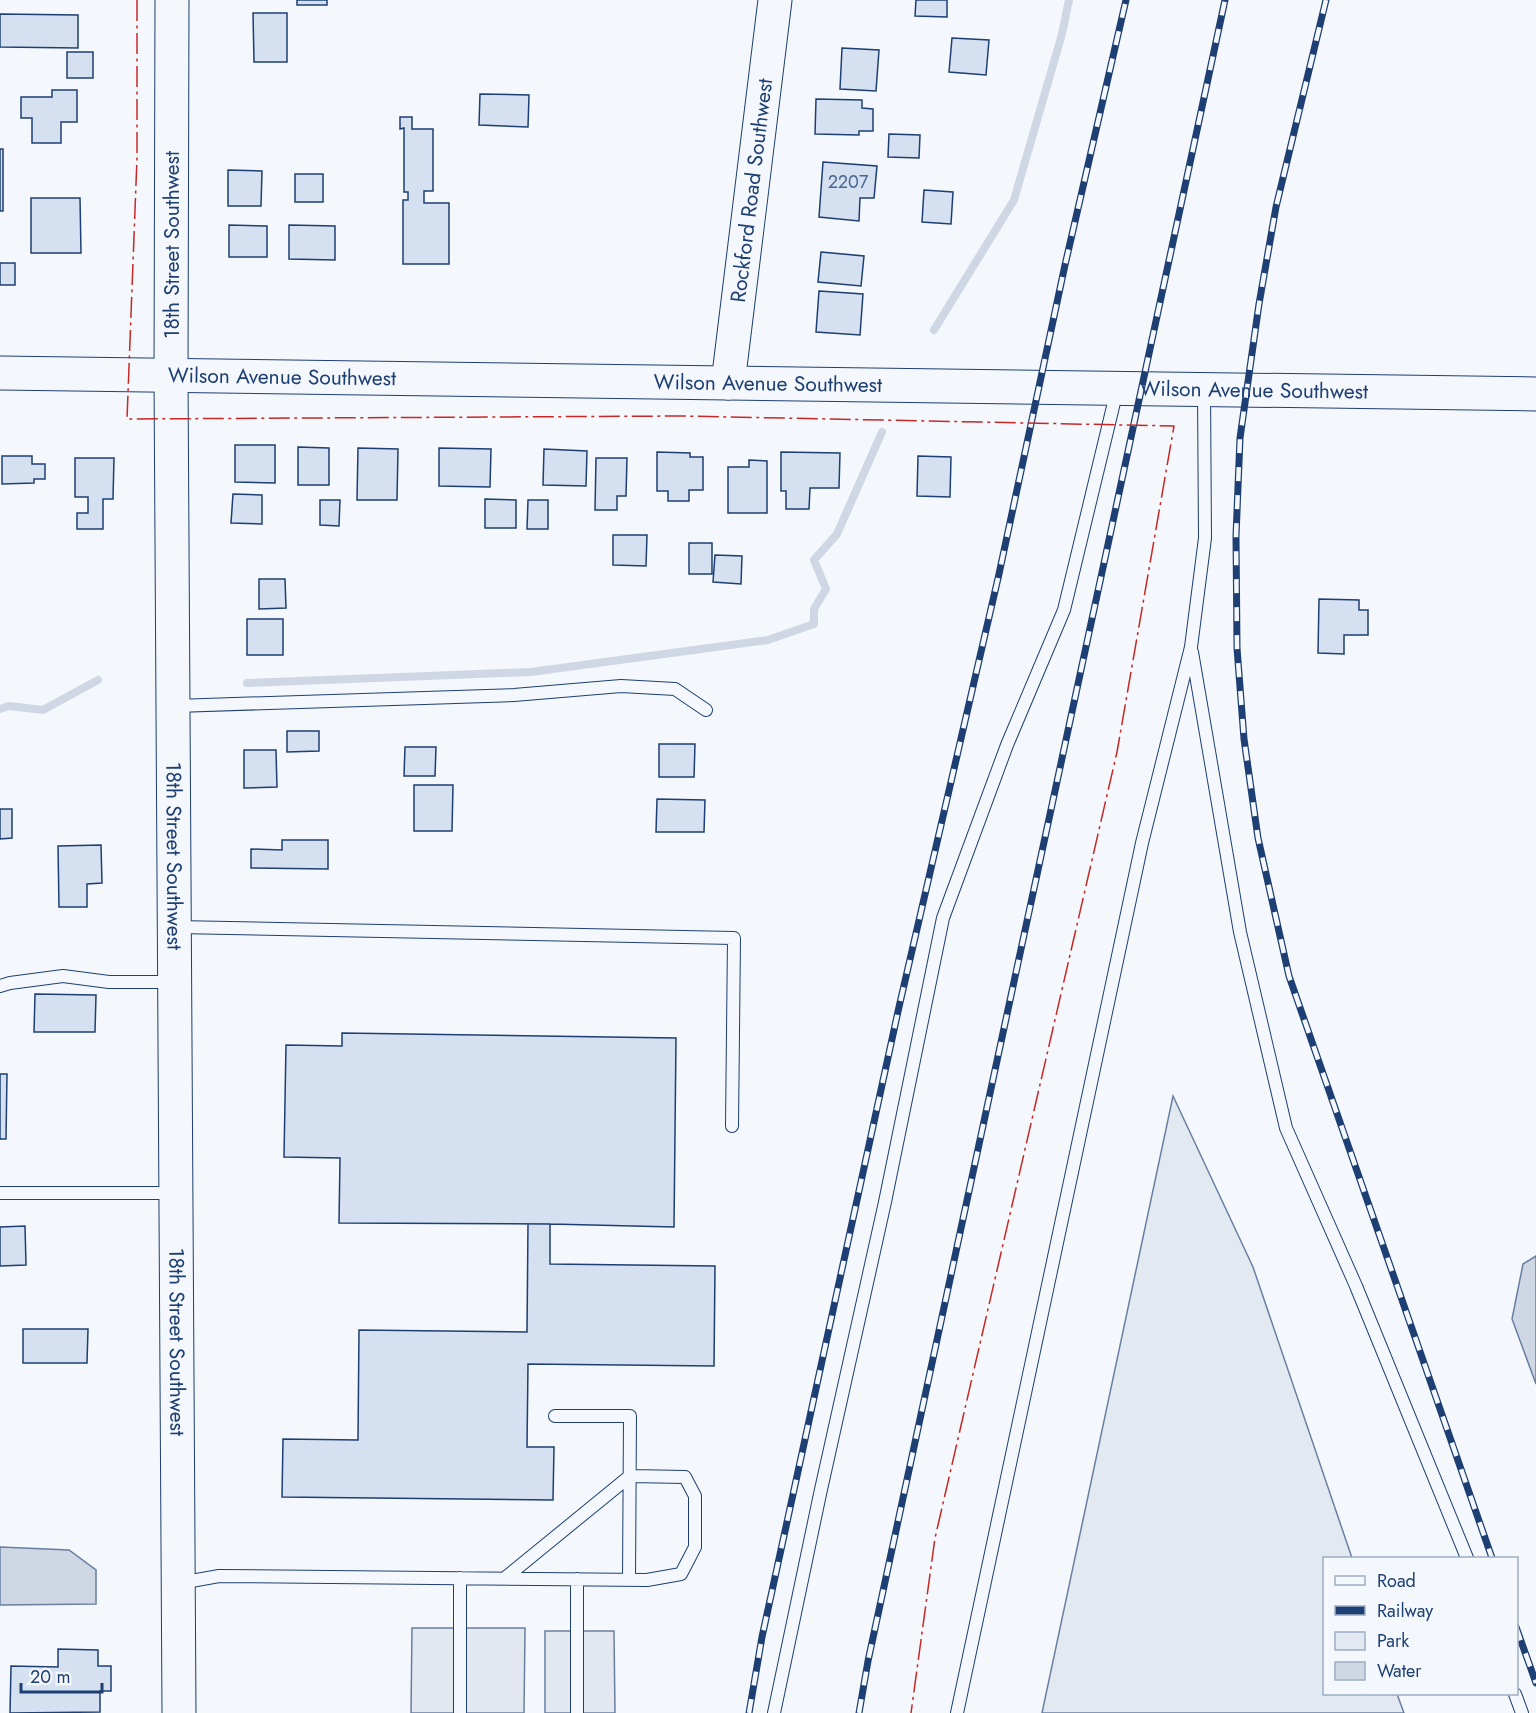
<svg xmlns="http://www.w3.org/2000/svg" width="1536" height="1713" font-family="Jost,sans-serif">
<style>
.green{fill:#e3e9f0;stroke:#687fa3;stroke-width:1.5}
.parking{fill:#e3e8f0;stroke:#687fa3;stroke-width:1.5}
.water{fill:#cfd7e4;stroke:#687fa3;stroke-width:1.5}
.lines{fill:none;stroke-linecap:round;stroke-linejoin:round}
.stream{stroke:#cfd7e4;stroke-width:8}
.building{fill:#d5e0f0;stroke:#1d3f73;stroke-width:1.5}
.lane-casing{stroke:#1d3f73;stroke-width:14}
.secondary-casing{stroke:#1d3f73;stroke-width:35}
.lane{stroke:#f4f7fb;stroke-width:12}
.secondary{stroke:#f4f7fb;stroke-width:33}
.rail-casing{stroke:#1d3f73;stroke-width:7}
.rail{stroke:#f4f7fb;stroke-width:4.5;stroke-dasharray:14;stroke-linecap:butt}
.power{stroke:#c62828;stroke-width:1.5;stroke-dasharray:21 4.5 3 4.5;stroke-linecap:butt}
.labels{text-anchor:middle;stroke-width:4.5;stroke-linejoin:round;paint-order:stroke}
.number-label{font-size:18px;fill:#4b6792}
.street-label{font-size:21px;fill:#1d3f73;stroke:#f4f7fb}
</style>
<rect width="100%" height="100%" fill="#f4f7fb"/>
<!-- green -->
<path class="green" d="M 1173,1096 L 1253,1267 L 1352,1558 L 1324,1558 L 1324,1694 L 1397,1694 L 1404,1713 L 1042,1713 Z"/>
<!-- parking -->
<path class="parking" d="M 412,1628 L 525,1628 L 524,1713 L 411,1713 Z
M 545,1631 L 614,1631 L 615,1713 L 545,1713 Z"/>
<!-- water -->
<path class="water" d="M 1536,1256 L 1536,1384 L 1512,1319 L 1523,1264 Z
M 0,1547 L 69,1550 L 96,1570 L 96,1604 L 0,1605 Z"/>
<g class="lines">
<!-- stream -->
<path class="stream" d="M 934,330 L 1014,200 L 1062,34 L 1069,0
M 247,683 L 531,672 L 768,640 L 814,624 L 814,609 L 826,589 L 814,560 L 837,534 L 882,432
M 0,709 L 9,706 L 43,710 L 98,680"/>
</g>
<!-- building -->
<path class="building" d="M 297,0 L 327,0 L 327,5 L 297,5 Z
M 916,0 L 947,0 L 947,17 L 915,16 Z
M 253,13 L 287,13 L 287,62 L 254,62 Z
M 0,14 L 78,15 L 78,48 L 0,47 Z
M 952,38 L 989,40 L 986,75 L 949,72 Z
M 842,48 L 879,50 L 876,91 L 840,89 Z
M 67,52 L 93,52 L 93,78 L 67,78 Z
M 52,90 L 77,90 L 77,122 L 61,122 L 61,143 L 32,143 L 32,118 L 21,118 L 21,97 L 52,97 Z
M 480,94 L 529,95 L 528,127 L 479,125 Z
M 816,99 L 862,100 L 862,108 L 873,109 L 873,131 L 859,131 L 859,135 L 815,134 Z
M 400,117 L 412,117 L 412,129 L 433,129 L 433,191 L 424,191 L 424,203 L 449,203 L 449,264 L 403,264 L 403,200 L 408,200 L 408,192 L 404,192 L 404,128 L 400,129 Z
M 889,134 L 920,135 L 919,158 L 888,157 Z
M 0,149 L 3,149 L 3,211 L 0,211 Z
M 823,162 L 877,166 L 874,198 L 860,198 L 859,221 L 819,217 Z
M 228,170 L 262,171 L 261,206 L 228,206 Z
M 295,174 L 323,174 L 323,202 L 295,202 Z
M 924,190 L 953,192 L 951,224 L 922,222 Z
M 31,198 L 80,198 L 81,253 L 31,253 Z
M 229,225 L 267,226 L 267,257 L 229,257 Z
M 289,225 L 335,226 L 335,260 L 289,259 Z
M 821,252 L 864,256 L 861,286 L 818,282 Z
M 0,263 L 15,263 L 15,285 L 0,285 Z
M 819,291 L 863,294 L 860,335 L 816,332 Z
M 235,445 L 275,445 L 275,483 L 235,482 Z
M 298,447 L 329,448 L 329,485 L 298,485 Z
M 358,448 L 398,449 L 397,500 L 357,500 Z
M 439,448 L 491,449 L 490,487 L 439,486 Z
M 544,449 L 587,451 L 586,486 L 543,485 Z
M 657,452 L 690,453 L 690,457 L 703,457 L 703,490 L 689,490 L 689,501 L 668,501 L 668,491 L 657,491 Z
M 781,452 L 840,453 L 839,488 L 810,488 L 809,509 L 786,509 L 786,491 L 781,491 Z
M 2,456 L 32,456 L 32,464 L 45,464 L 45,479 L 34,479 L 34,483 L 2,484 Z
M 918,456 L 951,457 L 950,497 L 917,496 Z
M 75,458 L 114,458 L 113,499 L 103,499 L 103,529 L 77,529 L 77,513 L 88,513 L 88,497 L 75,497 Z
M 596,458 L 627,458 L 626,496 L 617,496 L 617,510 L 595,510 Z
M 749,460 L 767,461 L 767,513 L 728,513 L 728,467 L 749,467 Z
M 233,494 L 262,495 L 262,524 L 231,523 Z
M 485,499 L 516,500 L 516,528 L 485,528 Z
M 320,500 L 340,500 L 339,526 L 320,525 Z
M 528,500 L 548,500 L 548,529 L 527,529 Z
M 613,535 L 647,535 L 646,566 L 613,565 Z
M 689,543 L 712,543 L 712,574 L 689,574 Z
M 715,555 L 742,556 L 741,584 L 713,582 Z
M 259,579 L 285,579 L 286,608 L 259,609 Z
M 1319,599 L 1359,600 L 1359,610 L 1368,610 L 1368,635 L 1344,635 L 1344,654 L 1318,653 Z
M 247,619 L 283,619 L 283,655 L 247,655 Z
M 287,731 L 319,731 L 319,751 L 287,752 Z
M 659,744 L 695,744 L 694,777 L 659,777 Z
M 405,747 L 436,747 L 435,776 L 404,776 Z
M 244,750 L 276,750 L 277,787 L 244,788 Z
M 414,785 L 453,785 L 452,831 L 414,831 Z
M 657,799 L 705,800 L 704,832 L 656,832 Z
M 0,809 L 12,809 L 12,838 L 0,839 Z
M 282,840 L 328,840 L 328,869 L 251,868 L 251,849 L 282,850 Z
M 101,845 L 102,883 L 87,884 L 87,907 L 59,907 L 58,846 Z
M 35,994 L 96,995 L 95,1032 L 34,1032 Z
M 342,1033 L 676,1038 L 674,1227 L 550,1224 L 339,1223 L 340,1158 L 284,1157 L 286,1045 L 342,1046 Z
M 0,1074 L 7,1074 L 6,1139 L 0,1139 Z
M 528,1224 L 550,1224 L 550,1264 L 715,1266 L 714,1366 L 528,1364 L 527,1447 L 554,1447 L 553,1500 L 282,1497 L 283,1439 L 358,1440 L 359,1330 L 527,1332 Z
M 25,1226 L 26,1265 L 0,1266 L 0,1227 Z
M 23,1329 L 88,1329 L 87,1363 L 23,1363 Z
M 58,1649 L 98,1650 L 98,1666 L 111,1666 L 111,1691 L 100,1691 L 100,1712 L 10,1713 L 11,1666 L 58,1667 Z"/>
<g class="lines">
<!-- lane casing -->
<g class="lane-casing">
<path id="lane" d="M 1192,652 L 1240,932 L 1286,1128 L 1356,1286 L 1467,1558
M 175,706 L 514,695 L 621,686 L 675,689 L 706,710
M 176,927 L 734,938 L 732,1126
M 0,986 L 10,983 L 63,976 L 109,982 L 174,982
M 0,1193 L 175,1193
M 555,1416 L 630,1416 L 629,1580
M 460,1578 L 460,1713
M 577,1579 L 577,1713
M 180,1583 L 219,1576 L 647,1580 L 681,1574 L 695,1547 L 695,1496 L 685,1477 L 630,1476 L 505,1578
M 1515,1694 L 1522,1713
M 774,1713 L 820,1494 L 885,1202 L 943,918 L 1007,745 L 1064,610 L 1117,390
M 957,1713 L 1142,843 L 1191,647 L 1205,538 L 1204,390"/>
</g>
<!-- secondary casing -->
<g class="secondary-casing">
<g id="secondary">
<path id="s1" d="M 172,0 L 171,376 L 179,1713"/>
<path id="s2" d="M 0,373 L 1536,394"/>
<path id="s3" d="M 728,383 L 775,0"/>
</g>
</g>
<!-- lane -->
<use href="#lane" class="lane"/>
<!-- secondary -->
<use href="#secondary" class="secondary"/>
<!-- rail casing -->
<g class="rail-casing">
<path id="rail" d="M 1326,0 L 1276,207 L 1259,304 L 1240,438 L 1236,536 L 1237,648 L 1244,739 L 1258,838 L 1289,976 L 1492,1558
M 1516,1627 L 1536,1683
M 749,1713 L 762,1637 L 899,1007 L 999,574 L 1065,265 L 1126,0
M 859,1713 L 868,1661 L 1225,0"/>
</g>
<!-- rail -->
<use href="#rail" class="rail"/>
<!-- power -->
<path class="power" d="M 137,0 L 137,158 L 127,419 L 681,416 L 1174,426 L 1117,752 L 935,1538 L 911,1713"/>
</g>
<g class="labels">
<!-- number labels -->
<g class="number-label">
<text x="848" y="188">2207</text>
</g>
<!-- street labels -->
<g class="street-label">
<text dy="7" stroke="none"><textPath href="#s3" startOffset="194">Rockford Road Southwest</textPath></text>
<text transform="translate(172 245) rotate(-90)" y="7">18th Street Southwest</text>
<text dy="7" stroke="none"><textPath href="#s2" startOffset="282">Wilson Avenue Southwest</textPath></text>
<text dy="7" stroke="none"><textPath href="#s2" startOffset="768">Wilson Avenue Southwest</textPath></text>
<text dy="7" stroke="none"><textPath href="#s2" startOffset="1254">Wilson Avenue Southwest</textPath></text>
<text dy="7" stroke="none"><textPath href="#s1" startOffset="856">18th Street Southwest</textPath></text>
<text dy="7" stroke="none"><textPath href="#s1" startOffset="1342">18th Street Southwest</textPath></text>
</g>
</g>
<!-- legend -->
<rect x="1323" y="1557" width="195" height="138" fill="#f4f7fb" stroke="#9eadc5" stroke-width="1.5"/>
<rect x="1335" y="1576" width="30" height="9" fill="#f4f7fb" stroke="#9eadc5" stroke-width="1.5"/>
<text x="1377" y="1587" font-size="18" fill="#1d3f73">Road</text>
<rect x="1335" y="1606" width="30" height="9" fill="#1d3f73" stroke="#9eadc5" stroke-width="1.5"/>
<text x="1377" y="1617" font-size="18" fill="#1d3f73">Railway</text>
<rect x="1335" y="1632" width="30" height="18" fill="#e3e9f0" stroke="#9eadc5" stroke-width="1.5"/>
<text x="1377" y="1647" font-size="18" fill="#1d3f73">Park</text>
<rect x="1335" y="1662" width="30" height="18" fill="#cfd7e4" stroke="#9eadc5" stroke-width="1.5"/>
<text x="1377" y="1677" font-size="18" fill="#1d3f73">Water</text>
<!-- scale -->
<path d="M21 1683v9h81v-9" fill="none" stroke="#1d3f73" stroke-width="3"/>
<text x="30" y="1683" font-size="18" fill="#1d3f73" stroke="#f4f7fb" stroke-width="4.5" paint-order="stroke">20 m</text>
</svg>
